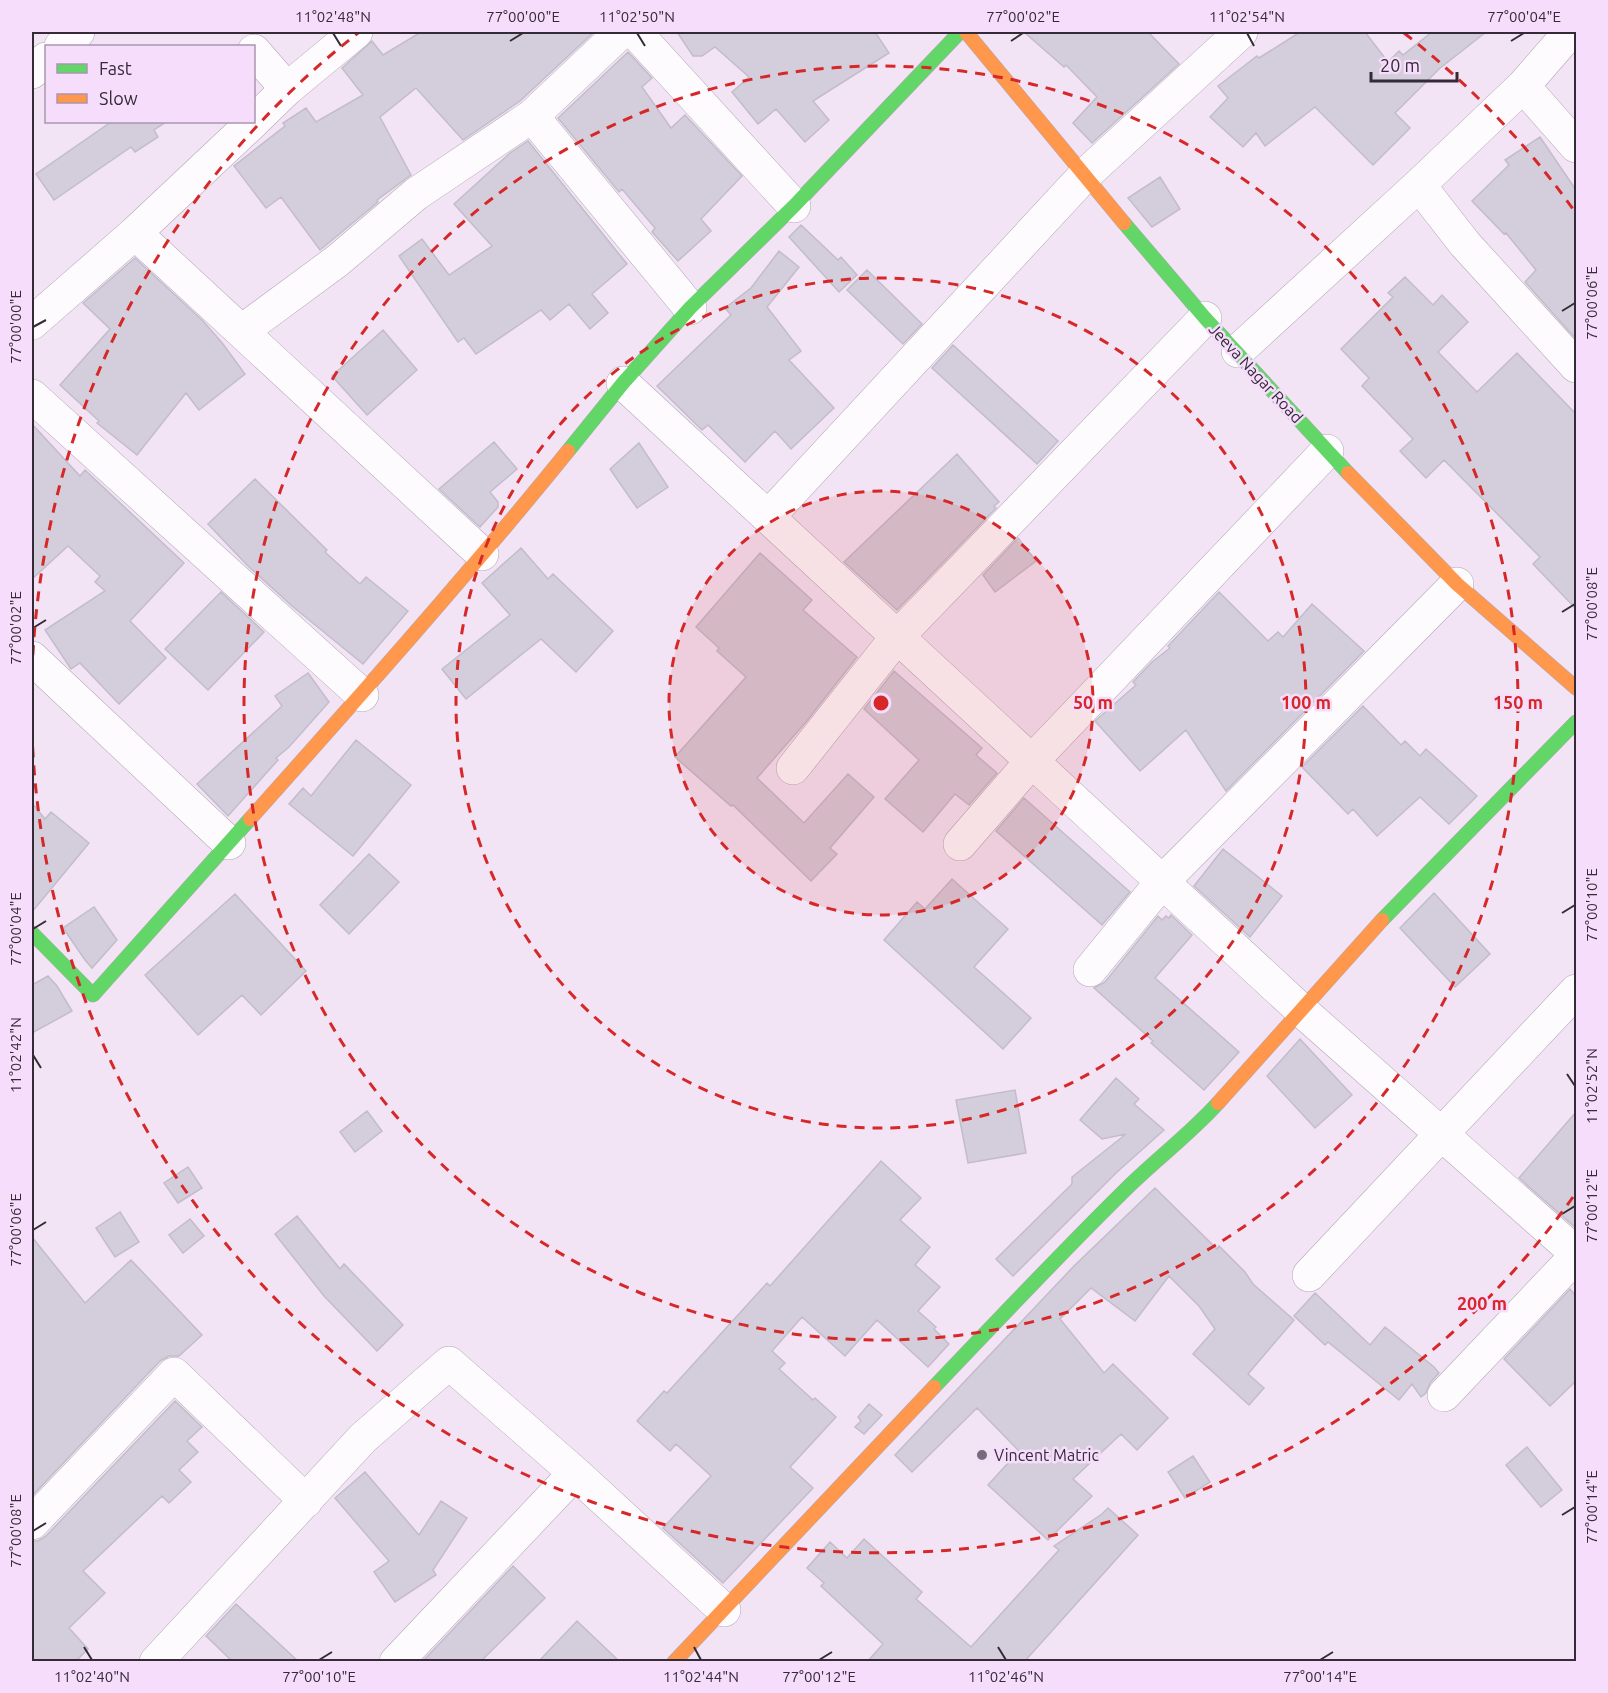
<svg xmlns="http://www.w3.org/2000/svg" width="1608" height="1693" font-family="Ubuntu,sans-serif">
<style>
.building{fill:#d4cddb;stroke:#c3bcca;stroke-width:1.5}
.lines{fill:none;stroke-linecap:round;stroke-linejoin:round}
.street-casing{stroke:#b1a7b4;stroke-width:34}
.fast-casing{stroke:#b1a7b4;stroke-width:15}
.slow-casing{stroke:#b1a7b4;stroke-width:15}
.street{stroke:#fdfbfe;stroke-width:33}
.fast{stroke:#63d668;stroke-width:14}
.slow{stroke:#ff974d;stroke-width:14}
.ticks{fill:none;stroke:#352b37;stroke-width:2}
.ring{fill:none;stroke:#d62828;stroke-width:3;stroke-dasharray:10 8}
.poi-dot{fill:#776c7a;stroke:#f6ddfc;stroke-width:2}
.labels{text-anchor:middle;stroke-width:5;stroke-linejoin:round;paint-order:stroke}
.street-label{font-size:16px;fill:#352b37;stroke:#f6ddfc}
.poi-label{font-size:16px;fill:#352b37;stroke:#f6ddfc;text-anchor:start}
.centre{fill:#d62828;stroke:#f6ddfc;stroke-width:3}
.ring-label{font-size:18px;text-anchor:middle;font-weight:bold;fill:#d62828;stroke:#f6ddfc;stroke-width:5;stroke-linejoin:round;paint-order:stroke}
.neatline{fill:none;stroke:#352b37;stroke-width:2}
.ticks-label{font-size:15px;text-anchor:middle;fill:#352b37}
</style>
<rect width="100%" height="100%" fill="#f2e4f5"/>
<!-- building -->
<path class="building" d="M 421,32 L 594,32 L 520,101 L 463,140 L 416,88 L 380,117 L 411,175 L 377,200 L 378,202 L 320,250 L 281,197 L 266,208 L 234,166 L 285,126 L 283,123 L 306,108 L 316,122 L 363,95 L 342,68 L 372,41 L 383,55 Z
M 677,32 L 875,32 L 889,53 L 813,101 L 829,120 L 805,142 L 776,109 L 758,124 L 732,92 L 749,77 L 715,47 L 702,56 L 693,56 Z
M 1024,32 L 1148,32 L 1179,64 L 1092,143 L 1073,123 L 1097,97 L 1066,65 L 1064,67 Z
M 1300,32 L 1365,32 L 1388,62 L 1399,51 L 1403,55 L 1432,32 L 1486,32 L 1439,69 L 1395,113 L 1410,128 L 1373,165 L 1315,107 L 1265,146 L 1256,133 L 1243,147 L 1210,117 L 1228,98 L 1218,86 L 1257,56 L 1259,58 Z
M 628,52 L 652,78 L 642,87 L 671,128 L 685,115 L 742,176 L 701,219 L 711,231 L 678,261 L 652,232 L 655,228 L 622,189 L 619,192 L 558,118 Z
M 111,122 L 166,122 L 154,130 L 158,137 L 135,152 L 131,147 L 54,200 L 36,174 Z
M 1540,137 L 1576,190 L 1576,339 L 1525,282 L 1536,270 L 1506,233 L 1504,234 L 1472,201 L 1509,165 L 1505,160 Z
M 528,141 L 627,264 L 592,294 L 608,313 L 590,329 L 569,304 L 550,320 L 541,310 L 476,354 L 464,338 L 458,342 L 399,256 L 422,239 L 449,275 L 492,246 L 454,204 L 510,153 Z
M 1160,177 L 1180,209 L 1152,227 L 1128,198 Z
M 801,225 L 838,260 L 841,257 L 857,275 L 839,292 L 789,237 Z
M 779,251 L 799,267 L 767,307 L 801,351 L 789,360 L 834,408 L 791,449 L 775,431 L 745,462 L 708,425 L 702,430 L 657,386 L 731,315 L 725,308 L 751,288 Z
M 135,258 L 203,321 L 223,344 L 245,374 L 199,410 L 186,393 L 137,455 L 97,423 L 99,421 L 60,385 L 110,329 L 83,303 Z
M 867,270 L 922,324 L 903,344 L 847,290 Z
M 1405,277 L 1433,305 L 1442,295 L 1468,322 L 1438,352 L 1477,392 L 1517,353 L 1576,414 L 1576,609 L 1533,564 L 1540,557 L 1444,460 L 1426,478 L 1400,451 L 1413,439 L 1362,386 L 1369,378 L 1341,349 L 1393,297 L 1388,293 Z
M 383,330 L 417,370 L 367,415 L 332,376 Z
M 953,345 L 1058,441 L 1037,464 L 932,368 Z
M 32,424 L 80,476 L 85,470 L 184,563 L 130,621 L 166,658 L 119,704 L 80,663 L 71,669 L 45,630 L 105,591 L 95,582 L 100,576 L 68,546 L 32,579 Z
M 494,442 L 517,469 L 490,492 L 498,502 L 498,507 L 480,527 L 439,489 Z
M 639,443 L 668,487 L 637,508 L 610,469 Z
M 957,454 L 999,502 L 994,506 L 996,508 L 897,610 L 844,562 Z
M 255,479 L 327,550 L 325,552 L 360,584 L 366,577 L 408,611 L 363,664 L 292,606 L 247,565 L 208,524 Z
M 1018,538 L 1036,561 L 995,592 L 983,575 Z
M 521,548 L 548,579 L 553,574 L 613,631 L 576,672 L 541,639 L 466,699 L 442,669 L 510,615 L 482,583 Z
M 760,553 L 812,600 L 803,610 L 857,657 L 806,722 L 757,778 L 804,823 L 848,774 L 874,797 L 830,848 L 837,854 L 811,881 L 733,805 L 731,806 L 675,757 L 746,677 L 717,651 L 719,648 L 696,627 Z
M 221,592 L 264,632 L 208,690 L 165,649 Z
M 1219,592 L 1268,641 L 1278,632 L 1283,637 L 1312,604 L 1364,651 L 1226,791 L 1186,730 L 1140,771 L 1095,721 L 1136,685 L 1133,682 L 1152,662 L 1170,648 L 1168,646 Z
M 894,671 L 982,748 L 976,755 L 997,773 L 969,805 L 955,794 L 923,832 L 885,799 L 919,760 L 864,709 Z
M 308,673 L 329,702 L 289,747 L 276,758 L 278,760 L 228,816 L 197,784 L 282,706 L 275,696 Z
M 1363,706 L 1401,745 L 1405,741 L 1420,756 L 1426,749 L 1477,796 L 1449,824 L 1420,797 L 1377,836 L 1353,809 L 1348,814 L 1302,767 Z
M 356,740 L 411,785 L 353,856 L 289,804 L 303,788 L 311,796 Z
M 1024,798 L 1130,892 L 1102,925 L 996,831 Z
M 32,803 L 45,819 L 51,812 L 89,843 L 32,912 Z
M 1223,849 L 1282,896 L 1250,937 L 1194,886 Z
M 369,854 L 399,882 L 349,934 L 320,905 Z
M 952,879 L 1008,929 L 974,967 L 1031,1018 L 1003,1049 L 884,940 L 917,902 L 925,909 Z
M 1434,893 L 1490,954 L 1455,987 L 1400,928 Z
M 235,894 L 306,971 L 261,1015 L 242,995 L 198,1035 L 145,975 Z
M 94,907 L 117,940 L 92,968 L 85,960 L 63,928 Z
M 1171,915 L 1192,935 L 1155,978 L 1239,1052 L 1204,1090 L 1151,1043 L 1153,1041 L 1094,988 L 1105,982 L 1158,916 L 1162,920 L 1166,916 L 1169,918 Z
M 48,976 L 57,986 L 72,1011 L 32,1033 L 32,985 Z
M 1300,1039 L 1352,1095 L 1315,1128 L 1267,1076 Z
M 1116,1078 L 1139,1099 L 1134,1104 L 1164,1130 L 1116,1173 L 1013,1276 L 996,1259 L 1072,1184 L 1072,1177 L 1126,1134 L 1102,1139 L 1080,1120 Z
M 1015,1090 L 1026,1153 L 968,1163 L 956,1100 Z
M 367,1111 L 382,1131 L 355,1152 L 340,1132 Z
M 1576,1112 L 1576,1228 L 1519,1178 Z
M 881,1161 L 921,1198 L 900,1220 L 930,1247 L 915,1265 L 940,1287 L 918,1311 L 936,1327 L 934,1329 L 949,1344 L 928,1367 L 877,1320 L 845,1356 L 802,1317 L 772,1351 L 785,1363 L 779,1369 L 813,1400 L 815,1398 L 836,1417 L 790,1467 L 813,1488 L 723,1583 L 663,1528 L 711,1476 L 676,1444 L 670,1451 L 637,1421 L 664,1391 L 667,1393 L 767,1283 L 770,1286 Z
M 188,1167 L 202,1188 L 178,1203 L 164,1183 Z
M 1155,1188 L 1217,1249 L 1219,1246 L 1245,1272 L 1253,1284 L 1294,1320 L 1248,1374 L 1264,1388 L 1249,1405 L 1193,1354 L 1215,1329 L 1199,1306 L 1169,1276 L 1135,1321 L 1091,1288 L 1060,1319 L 1104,1373 L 1113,1364 L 1168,1418 L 1137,1450 L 1121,1434 L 1073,1479 L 1092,1496 L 1048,1540 L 988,1485 L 1019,1451 L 977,1408 L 912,1472 L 895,1455 L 1074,1266 Z
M 120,1212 L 139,1242 L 115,1257 L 96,1228 Z
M 297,1216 L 340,1269 L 344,1264 L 403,1325 L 377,1351 L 324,1296 L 275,1234 Z
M 190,1219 L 204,1236 L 183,1253 L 169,1235 Z
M 32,1237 L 85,1303 L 131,1260 L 202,1335 L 179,1356 L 169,1356 L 160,1361 L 32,1496 Z
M 1570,1289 L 1576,1296 L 1576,1381 L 1550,1406 L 1504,1359 Z
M 1315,1293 L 1370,1345 L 1385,1327 L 1434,1367 L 1439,1373 L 1430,1383 L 1426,1393 L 1421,1397 L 1412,1384 L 1399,1400 L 1328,1342 L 1325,1345 L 1294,1316 Z
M 175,1401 L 202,1427 L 187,1441 L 198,1452 L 179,1470 L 191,1482 L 169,1503 L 162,1496 L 83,1571 L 105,1593 L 69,1628 L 88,1649 L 75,1662 L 32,1662 L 32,1541 L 38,1541 L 46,1536 Z
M 869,1404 L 882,1415 L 864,1434 L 855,1427 L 861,1421 L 858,1417 Z
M 1527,1447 L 1562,1490 L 1541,1507 L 1506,1465 Z
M 1193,1456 L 1210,1482 L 1185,1498 L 1168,1472 Z
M 365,1472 L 419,1535 L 441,1501 L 467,1518 L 433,1570 L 436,1575 L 395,1602 L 374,1572 L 389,1561 L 335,1498 Z
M 1108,1508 L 1138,1535 L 1024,1662 L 867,1662 L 883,1644 L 821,1586 L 824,1583 L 807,1568 L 830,1542 L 847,1558 L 864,1539 L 922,1592 L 916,1599 L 971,1647 L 1059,1550 L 1054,1546 L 1102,1514 Z
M 513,1566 L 545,1598 L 480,1662 L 422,1662 Z
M 236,1604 L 299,1662 L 233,1662 L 206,1636 Z
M 577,1621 L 620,1662 L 538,1662 Z"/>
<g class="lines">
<!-- street casing -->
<g class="street-casing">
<path id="street" d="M 635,32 L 794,206
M 1570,32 L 1523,86 L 1419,185 L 1465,244 L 1576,366
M 61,46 L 78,32
M 254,51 L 287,89
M 32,72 L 46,59
M 1523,86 L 1576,146
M 532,116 L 690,308
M 254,121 L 287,89 L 356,32
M 135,233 L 482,554
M 32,323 L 135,233 L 253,122
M 242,331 L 337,261 L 416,194 L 532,116 L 621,32
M 1238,351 L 1419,185
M 623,383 L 1301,1010 L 1576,1253
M 32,396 L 362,695
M 768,517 L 1084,176 L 1241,32
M 32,658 L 229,843
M 793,768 L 897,637 L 1205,318
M 960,844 L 1031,762 L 1327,451
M 1090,970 L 1161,883 L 1457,584
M 1309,1275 L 1576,991
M 1444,1395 L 1576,1256
M 32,1523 L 174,1374 L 306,1501
M 156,1662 L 363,1438 L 449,1363 L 575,1473 L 724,1610
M 396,1662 L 575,1473"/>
</g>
<!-- fast casing -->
<g class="fast-casing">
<path id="fast" d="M 1124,223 L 1205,318 L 1348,473
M 568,451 L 623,383 L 690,308 L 794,206 L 960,32
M 1382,920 L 1576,722
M 32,933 L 93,995 L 250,819
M 934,1387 C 997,1321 1060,1254 1125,1190 C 1155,1160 1189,1135 1218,1103"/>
</g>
<!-- slow casing -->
<g class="slow-casing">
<path id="slow" d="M 966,32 L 1124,223
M 1348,473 L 1457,584 L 1576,688
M 250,819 C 358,698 466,577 568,451
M 1218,1103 L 1382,920
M 674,1662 L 934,1387"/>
</g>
<!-- street -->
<use href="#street" class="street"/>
<!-- fast -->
<use href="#fast" class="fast"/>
<!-- slow -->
<use href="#slow" class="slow"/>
</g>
<!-- ticks -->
<path class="ticks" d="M 333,33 L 341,46M 637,33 L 645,46M 1247,33 L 1254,46M 510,41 L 523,33M 1011,41 L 1023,33M 1511,41 L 1524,33M 1562,311 L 1575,303M 33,327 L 46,320M 1562,612 L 1575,604M 33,628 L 46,620M 1562,913 L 1575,905M 33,929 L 46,921M 33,1055 L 41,1068M 1567,1074 L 1575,1086M 1562,1214 L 1575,1206M 33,1230 L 46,1222M 1562,1515 L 1575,1507M 33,1531 L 46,1523M 84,1647 L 92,1660M 694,1647 L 701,1660M 998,1647 L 1006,1660M 319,1660 L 332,1652M 819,1660 L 832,1652M 1320,1660 L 1333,1652"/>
<!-- distance rings -->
<circle cx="881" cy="703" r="212" fill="#d62828" fill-opacity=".12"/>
<g class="ring">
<circle cx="881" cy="703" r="212"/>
<circle cx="881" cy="703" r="425"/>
<circle cx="881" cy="703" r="637"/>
<path d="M1573 1197A850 850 0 0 1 32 733M32 673A850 850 0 0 1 358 33M1404 33A850 850 0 0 1 1573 209"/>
</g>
<!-- markers -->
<circle class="poi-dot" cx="982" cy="1455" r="6"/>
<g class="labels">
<!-- street labels -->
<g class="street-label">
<text transform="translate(1256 373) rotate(47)" y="6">Jeeva Nagar Road</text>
</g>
<!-- poi labels -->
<g class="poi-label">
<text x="994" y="1461">Vincent Matric</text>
</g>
</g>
<circle cx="881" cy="703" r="9" class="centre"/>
<g class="ring-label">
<text x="1093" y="709">50 m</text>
<text x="1306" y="709">100 m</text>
<text x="1518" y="709">150 m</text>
<text x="1482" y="1310">200 m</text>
</g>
<!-- border -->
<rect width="1608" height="1693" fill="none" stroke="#f6ddfc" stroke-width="66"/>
<!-- legend -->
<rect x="45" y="45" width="210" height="78" fill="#f6ddfc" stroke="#a996ad" stroke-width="1.5"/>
<rect x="57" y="64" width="30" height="9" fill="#63d668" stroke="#a996ad" stroke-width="1.5"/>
<text x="99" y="75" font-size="18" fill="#352b37">Fast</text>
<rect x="57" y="94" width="30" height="9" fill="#ff974d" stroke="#a996ad" stroke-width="1.5"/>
<text x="99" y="105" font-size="18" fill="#352b37">Slow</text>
<!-- scale -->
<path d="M1371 72v9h86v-9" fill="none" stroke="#352b37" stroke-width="3"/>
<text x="1380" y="72" font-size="18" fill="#352b37" stroke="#f6ddfc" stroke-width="4.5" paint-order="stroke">20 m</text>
<rect x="33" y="33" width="1542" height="1627" class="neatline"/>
<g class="ticks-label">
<text x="333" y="22">11°02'48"N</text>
<text x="523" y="22">77°00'00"E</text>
<text x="637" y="22">11°02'50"N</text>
<text x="1023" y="22">77°00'02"E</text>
<text x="1247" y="22">11°02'54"N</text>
<text x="1524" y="22">77°00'04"E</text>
<text transform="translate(1592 303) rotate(-90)" y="5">77°00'06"E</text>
<text transform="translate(16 327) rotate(-90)" y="5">77°00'00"E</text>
<text transform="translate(1592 604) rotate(-90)" y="5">77°00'08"E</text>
<text transform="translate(16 628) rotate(-90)" y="5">77°00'02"E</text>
<text transform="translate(1592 905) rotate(-90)" y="5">77°00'10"E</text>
<text transform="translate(16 929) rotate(-90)" y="5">77°00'04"E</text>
<text transform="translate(16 1055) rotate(-90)" y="5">11°02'42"N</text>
<text transform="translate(1592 1086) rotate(-90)" y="5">11°02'52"N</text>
<text transform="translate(1592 1206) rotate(-90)" y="5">77°00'12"E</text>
<text transform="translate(16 1230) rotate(-90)" y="5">77°00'06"E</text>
<text transform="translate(1592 1507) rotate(-90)" y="5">77°00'14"E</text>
<text transform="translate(16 1531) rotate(-90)" y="5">77°00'08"E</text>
<text x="92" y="1682">11°02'40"N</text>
<text x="319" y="1682">77°00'10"E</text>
<text x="701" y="1682">11°02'44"N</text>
<text x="819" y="1682">77°00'12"E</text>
<text x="1006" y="1682">11°02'46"N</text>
<text x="1320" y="1682">77°00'14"E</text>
</g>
</svg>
